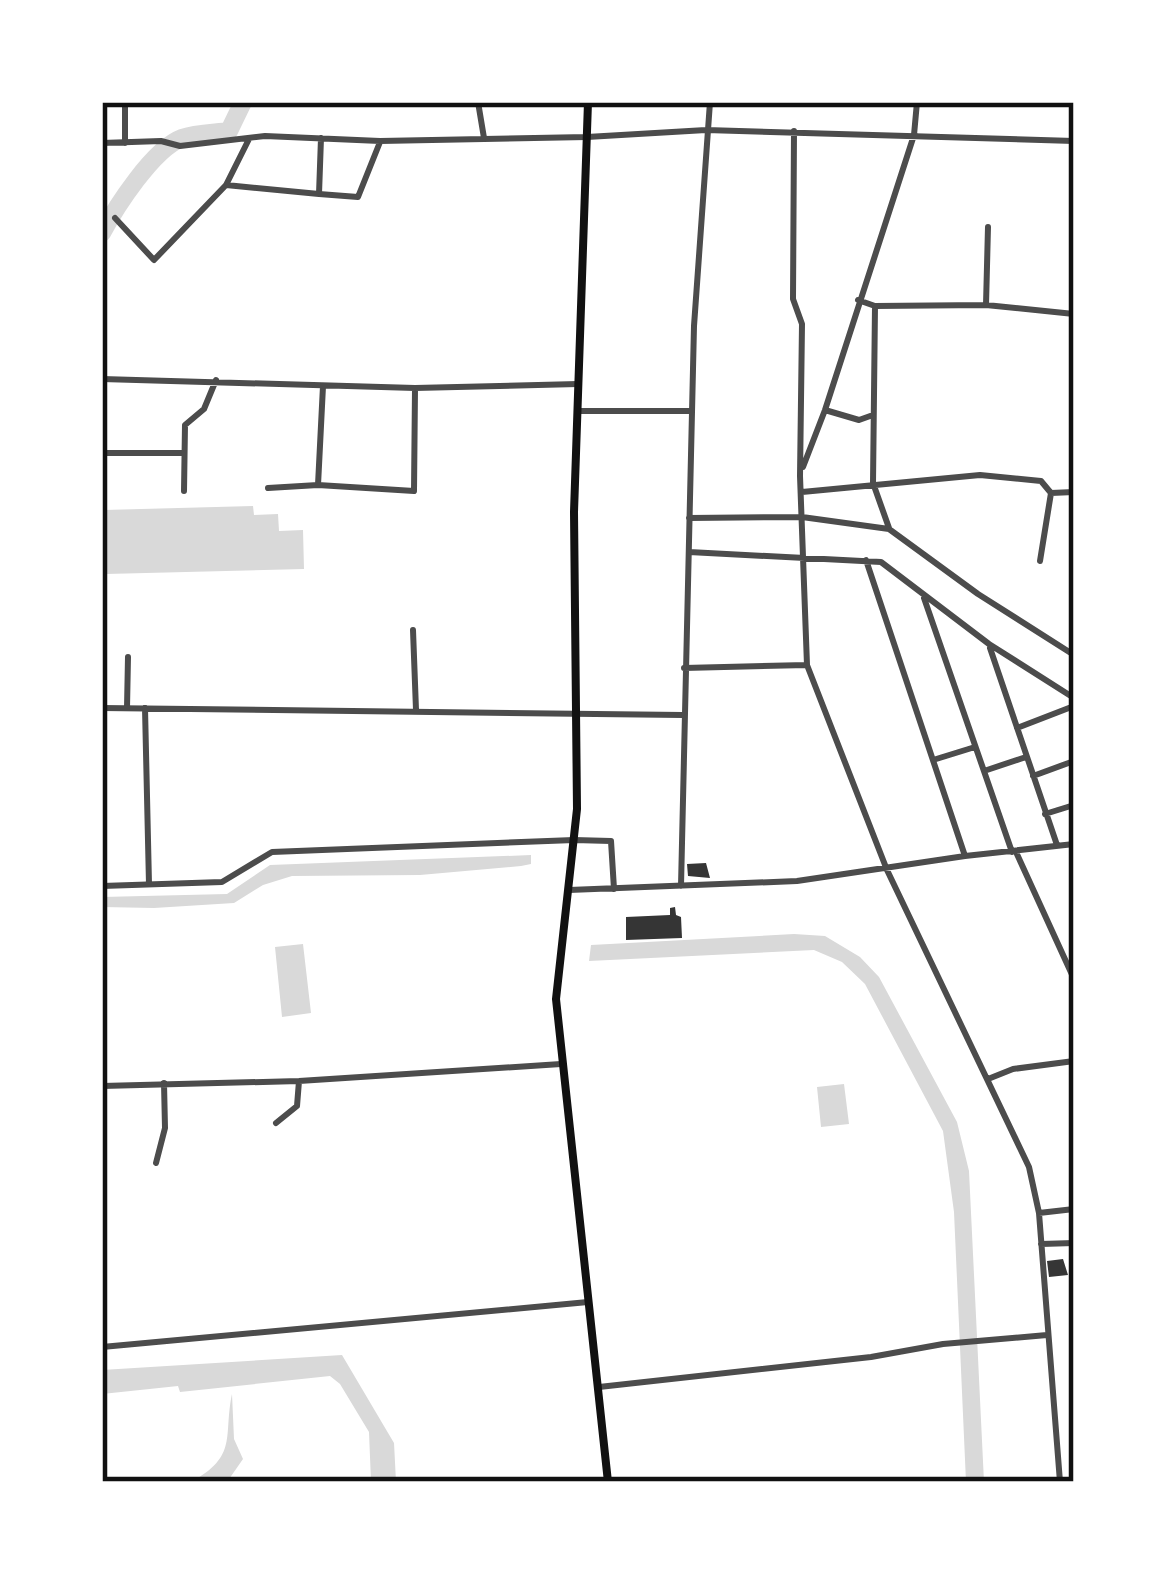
<svg xmlns="http://www.w3.org/2000/svg" width="1176" height="1584" font-family="'Crimson Pro',serif">
<style>
.water{fill:#d9d9d9}
.lines{fill:none;stroke-linecap:round;stroke-linejoin:round}
.river{stroke:#d9d9d9;stroke-width:18}
.building{fill:#353535}
.minor{stroke:#4c4c4c;stroke-width:6}
.secondary{stroke:#111;stroke-width:8}
.neatline{fill:none;stroke:#111;stroke-width:4.5}
</style>
<rect width="100%" height="100%" fill="#fff"/>
<!-- water -->
<path class="water" d="M 253,506 L 254,515 L 278,514 L 279,531 L 303,530 L 304,569 L 106,574 L 104,510 Z
M 531,855 L 531,864 L 521,866 L 420,875 L 292,876 L 263,885 L 234,903 L 154,908 L 102,907 L 102,897 L 227,894 L 270,865 Z
M 794,934 L 825,936 L 860,957 L 879,977 L 957,1122 L 969,1171 L 984,1482 L 966,1482 L 954,1212 L 943,1131 L 865,984 L 842,962 L 814,950 L 589,961 L 591,945 Z
M 303,944 L 311,1013 L 282,1017 L 275,947 Z
M 844,1084 L 849,1124 L 821,1127 L 817,1087 Z
M 342,1355 L 394,1443 L 396,1482 L 371,1482 L 369,1432 L 340,1384 L 330,1376 L 180,1392 L 178,1386 L 102,1394 L 102,1370 Z
M 232,1394 L 234,1439 L 243,1459 L 227,1482 L 212,1478 L 191,1482 C 239,1456 223,1436 232,1394 Z"/>
<g class="lines">
<!-- river -->
<path class="river" d="M 102,233 C 116,207 153,149 182,138 C 196,133 214,133 229,131 L 243,102"/>
</g>
<!-- building -->
<path class="building" d="M 706,863 L 710,878 L 688,876 L 687,864 Z
M 675,907 L 676,915 L 681,917 L 682,938 L 626,940 L 626,917 L 670,915 L 670,908 Z
M 1063,1259 L 1068,1275 L 1049,1277 L 1047,1261 Z"/>
<g class="lines">
<!-- minor -->
<path class="minor" d="M 478,102 L 484,138
M 794,131 L 793,299 L 802,324 L 800,476 L 807,665 L 887,870 L 1029,1167 L 1039,1213 L 1060,1482
M 102,143 L 161,141 L 180,146 L 265,136 L 380,141 L 587,137 L 706,130 L 1074,141
M 125,143 L 125,102
M 226,185 L 319,194 L 321,138
M 319,194 L 358,197 L 380,142
M 115,218 L 154,260 L 226,185 L 249,139
M 858,300 L 875,306 L 986,305 L 1074,314
M 986,305 L 988,227
M 875,306 L 873,483 L 889,528
M 102,379 L 415,388 L 578,384
M 825,410 L 859,420 L 873,415
M 577,411 L 692,411
M 102,453 L 184,453
M 803,467 L 825,410 L 914,135 L 917,102
M 318,485 L 323,386
M 268,488 L 318,485 L 414,491 L 415,389
M 184,491 L 185,425 L 204,409 L 216,380
M 802,492 L 980,475 L 1041,481 L 1051,493 L 1074,492
M 689,518 L 802,517 L 889,529 L 978,594 L 1074,655
M 689,552 L 881,562 L 989,644 L 1074,698
M 866,560 L 965,856
M 1040,561 L 1051,493
M 924,598 L 1012,852
M 413,630 L 416,710
M 990,648 L 1057,845
M 684,668 L 807,665
M 102,708 L 683,715
M 127,708 L 128,657
M 145,708 L 149,884
M 1017,728 L 1074,706
M 933,760 L 975,747
M 984,771 L 1026,757
M 1033,776 L 1074,761
M 1045,814 L 1074,805
M 1016,852 L 1074,979
M 102,886 L 222,882 L 272,852 L 574,840 L 611,841 L 614,889
M 681,886 L 694,326 L 710,102
M 569,890 L 797,881 L 965,856 L 1074,844
M 988,1079 L 1013,1069 L 1074,1061
M 102,1086 L 299,1081 L 561,1064
M 276,1123 L 297,1106 L 299,1081
M 156,1163 L 165,1128 L 164,1083
M 1039,1213 L 1074,1209
M 1041,1244 L 1074,1243
M 102,1347 L 588,1302
M 599,1387 L 871,1357 L 943,1344 L 1047,1335"/>
<!-- secondary -->
<path class="secondary" d="M 588,102 L 574,512 L 577,809 L 556,999 L 608,1482"/>
</g>
<!-- border -->
<rect width="1176" height="1584" fill="none" stroke="#ffffff" stroke-width="210"/>
<rect x="105" y="105" width="966" height="1374" class="neatline"/>
</svg>
